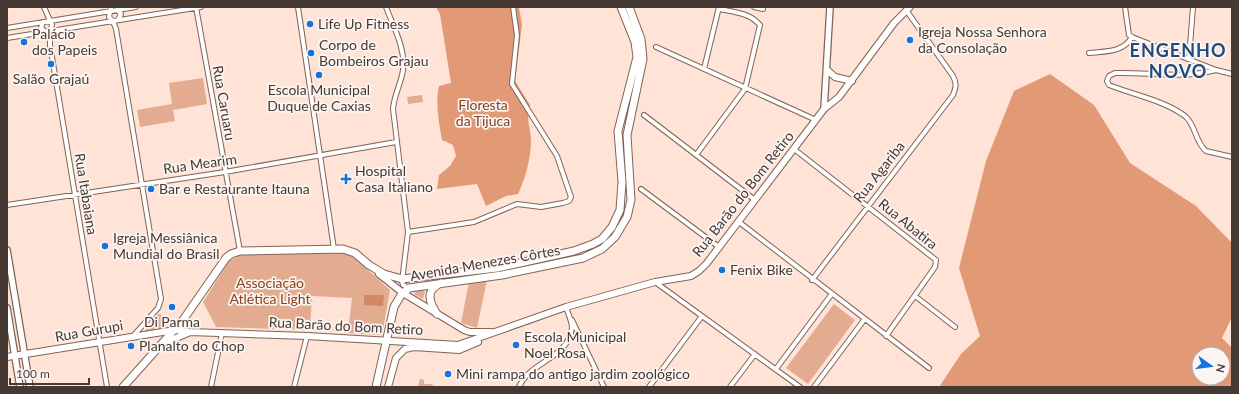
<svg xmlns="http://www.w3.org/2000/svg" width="1239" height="394" font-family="Lato,sans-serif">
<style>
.green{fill:#e3ac91}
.forest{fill:#e29975;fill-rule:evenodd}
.water{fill:#d08964}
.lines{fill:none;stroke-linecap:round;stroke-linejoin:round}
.minor-casing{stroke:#806456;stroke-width:6}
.tertiary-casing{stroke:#806456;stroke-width:8}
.secondary-casing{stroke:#806456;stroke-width:8}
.primary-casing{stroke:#806456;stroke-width:9}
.minor{stroke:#fff;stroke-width:4}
.tertiary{stroke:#fff;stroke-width:5.5}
.secondary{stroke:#fff;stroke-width:6}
.primary{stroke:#fff;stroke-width:7}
.poi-dot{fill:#1773dc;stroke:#fcf5f2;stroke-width:1.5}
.labels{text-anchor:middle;stroke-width:3.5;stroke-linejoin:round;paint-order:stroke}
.poi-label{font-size:14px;fill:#463933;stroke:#fcf5f2;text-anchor:start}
.street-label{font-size:14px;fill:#463933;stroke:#fcf5f2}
.park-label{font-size:14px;fill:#85421c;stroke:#fcf5f2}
.district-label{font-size:18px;font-weight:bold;letter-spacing:1px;fill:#214a7e;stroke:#fcf5f2}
</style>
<rect width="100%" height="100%" fill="#fee3d6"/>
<!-- green -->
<path class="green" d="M 203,78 L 207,104 L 173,110 L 175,121 L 140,127 L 137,110 L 172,104 L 169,83 Z
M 422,95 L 423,102 L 408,104 L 407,97 Z
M 343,253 L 354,257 L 390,290 L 382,335 L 348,333 L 352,298 L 312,296 L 310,330 L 216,327 L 203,302 L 229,261 L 240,255 Z
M 487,280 L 477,328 L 461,323 L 469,282 Z
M 417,290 L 425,291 L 423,299 L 414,294 Z
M 834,304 L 855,320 L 808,384 L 786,368 Z
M 158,314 L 162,315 L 169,321 L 163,330 L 144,332 Z
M 420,379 L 424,380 L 424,384 L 431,384 L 436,387 L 418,387 Z"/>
<!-- forest -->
<path class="forest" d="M 436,7 L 519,7 L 522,25 L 515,81 L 530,105 C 526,123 530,124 531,139 C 531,158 526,177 518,194 L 506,196 L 486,206 L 477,184 L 437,189 L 439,175 L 450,166 L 456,156 L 453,145 L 442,140 C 439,122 435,104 439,86 L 451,83 L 440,14 Z
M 1050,74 L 1094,105 L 1130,163 L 1196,206 L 1232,243 L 1232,317 L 1222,338 L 1232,348 L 1232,387 L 939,387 L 961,354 L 980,336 L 959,268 L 986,161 L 1014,91 ZM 1199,354 L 1223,354 L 1223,378 L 1199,378 Z"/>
<!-- water -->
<path class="water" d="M 364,295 L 384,295 L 383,306 L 364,305 Z"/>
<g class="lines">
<!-- minor casing -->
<g class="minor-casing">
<path id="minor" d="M 44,7 L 52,25 L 50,31 L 50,45 L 107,387
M 111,7 L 109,17 L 113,21 L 116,29 L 161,299 L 158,308 L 134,335
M 196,7 L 240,251
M 298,7 L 334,249
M 386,7 C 393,26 406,49 403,70 C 401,84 394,95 393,109 L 408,232 L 402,281 L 403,285 L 409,288
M 754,7 L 763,9
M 1125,7 L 1129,35 L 1132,37
M 117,10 L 121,14 L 118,20
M 43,22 L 41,28 L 46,32
M 7,28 L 136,7
M 1132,37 L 1216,70 L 1232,74
M 7,38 L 201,7
M 656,47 L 816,120
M 1089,53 C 1104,51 1123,53 1132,37
M 1189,59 L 1193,7
M 704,69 L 719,7
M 1216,70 C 1184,79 1149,72 1115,73 L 1109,76 L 1107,81 L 1109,85 C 1134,95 1163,100 1185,116 C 1196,125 1195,142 1206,151 L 1232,157
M 644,115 L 755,200
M 794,149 L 936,260 L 935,267 L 886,336
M 696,155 L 745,89 L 760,25 C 750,13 734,12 719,9
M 641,189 L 719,247
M 7,205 L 225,172 L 396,142
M 739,222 L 929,368
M 408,232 L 474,222 L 517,204 L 541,207 L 563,203 L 569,201 L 571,197 L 557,156 L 512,84 L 517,35 L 513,7
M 812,280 L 953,95 C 956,87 957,84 953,76 L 906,10
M 655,282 L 800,387
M 915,296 L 955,327
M 572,320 L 604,387
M 776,369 L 831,295
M 211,387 L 222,333
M 294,387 L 307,336
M 519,387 C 530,361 568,359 572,328 C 572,322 568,313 566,307
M 649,387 L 702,316
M 730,387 L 755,354
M 814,387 L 864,320"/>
</g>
<!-- tertiary casing -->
<g class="tertiary-casing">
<path id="tertiary" d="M 824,109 L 830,7
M 7,250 L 30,387
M 7,308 L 20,387"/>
</g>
<!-- secondary casing -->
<g class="secondary-casing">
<path id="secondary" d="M 827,70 L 835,77 L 852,81
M 379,274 L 403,293 L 464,330 L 470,332 L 491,332
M 164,343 L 188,333
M 7,357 L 175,330 L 190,332 L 307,336 L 458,345 L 566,307 L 655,282 L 691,276 L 699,271 L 707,263 L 824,109 L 839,97 L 894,23 L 910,7
M 388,387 L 396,358 L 405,349 L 414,347 L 459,350 L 478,342"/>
</g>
<!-- primary casing -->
<g class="primary-casing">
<path id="primary" d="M 437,314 C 429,302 425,290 441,283
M 123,387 L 183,320 L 226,258 L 231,254 L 240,251 L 343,249 L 355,253 L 369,265 L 384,274 L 402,279 L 497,268 L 574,251 L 593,244 L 602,239 L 612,227 L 620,210 L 622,182 L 618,131 L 637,57 L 635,42 L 621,7
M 376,387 L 394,307 L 401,295 L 409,288 L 502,275 L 583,258 L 602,249 L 615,237 L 627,217 L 631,200 L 627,135 L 643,59 L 641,39 L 629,7"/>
</g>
<!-- minor -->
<use href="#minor" class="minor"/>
<!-- tertiary -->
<use href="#tertiary" class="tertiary"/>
<!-- secondary -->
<use href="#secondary" class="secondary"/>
<!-- primary -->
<use href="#primary" class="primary"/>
</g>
<!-- markers -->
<g class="poi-dot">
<circle cx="310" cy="24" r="4"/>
<circle cx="910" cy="40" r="4"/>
<circle cx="24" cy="42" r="4"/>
<circle cx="311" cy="53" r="4"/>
<circle cx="51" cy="64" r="4"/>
<circle cx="319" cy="75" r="4"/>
<path d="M344 173h4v4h4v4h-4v4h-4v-4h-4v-4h4z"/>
<circle cx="151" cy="189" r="4"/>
<circle cx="105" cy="246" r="4"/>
<circle cx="722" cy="270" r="4"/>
<circle cx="172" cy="307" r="4"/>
<circle cx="516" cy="345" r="4"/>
<circle cx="131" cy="346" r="4"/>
<circle cx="448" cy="374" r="4"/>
</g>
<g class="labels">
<!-- poi labels -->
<g class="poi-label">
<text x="318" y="29">Life Up Fitness</text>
<text x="918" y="37">Igreja Nossa Senhora<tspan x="918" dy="16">da Consolação</tspan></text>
<text x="32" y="39">Palácio<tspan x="32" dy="16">dos Papeis</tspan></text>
<text x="319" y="50">Corpo de<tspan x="319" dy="16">Bombeiros Grajau</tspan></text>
<text x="51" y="84" text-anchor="middle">Salão Grajaú</text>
<text x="319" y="95" text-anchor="middle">Escola Municipal<tspan x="319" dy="16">Duque de Caxias</tspan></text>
<text x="355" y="176">Hospital<tspan x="355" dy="16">Casa Italiano</tspan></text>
<text x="159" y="194">Bar e Restaurante Itauna</text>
<text x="113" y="243">Igreja Messiânica<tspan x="113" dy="16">Mundial do Brasil</tspan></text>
<text x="730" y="275">Fenix Bike</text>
<text x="172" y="327" text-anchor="middle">Di Parma</text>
<text x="524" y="342">Escola Municipal<tspan x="524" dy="16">Noel Rosa</tspan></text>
<text x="139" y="351">Planalto do Chop</text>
<text x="456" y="379">Mini rampa do antigo jardim zoológico</text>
</g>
<!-- street labels -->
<g class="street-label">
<text transform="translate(224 103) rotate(80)" y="5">Rua Caruaru</text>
<text transform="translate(200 164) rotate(-8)" y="5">Rua Mearim</text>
<text transform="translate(879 172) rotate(-52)" y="5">Rua Agariba</text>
<text transform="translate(86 194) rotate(81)" y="5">Rua Itabaiana</text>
<text transform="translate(743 194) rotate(-52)" y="5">Rua Barão do Bom Retiro</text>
<text transform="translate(908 224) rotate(39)" y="5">Rua Abatira</text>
<text transform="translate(485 263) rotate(-10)" y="5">Avenida Menezes Côrtes</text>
<text transform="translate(346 326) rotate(3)" y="5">Rua Barão do Bom Retiro</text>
<text transform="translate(89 331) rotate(-10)" y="5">Rua Gurupi</text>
</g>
<!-- park labels -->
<g class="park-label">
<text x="483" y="110">Floresta<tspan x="483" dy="16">da Tijuca</tspan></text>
<text x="270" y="288">Associação<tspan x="270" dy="16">Atlética Light</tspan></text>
</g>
<!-- district labels -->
<g class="district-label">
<text x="1178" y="57">ENGENHO<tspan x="1178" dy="21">NOVO</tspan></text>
</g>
</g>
<!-- border -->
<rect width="1239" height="394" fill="none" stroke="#463933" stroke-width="16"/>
<!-- north arrow -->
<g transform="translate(1211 366) rotate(104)"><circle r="19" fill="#fcf5f2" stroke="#b3aaa6"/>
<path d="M0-3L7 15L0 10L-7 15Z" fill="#1773dc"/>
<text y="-6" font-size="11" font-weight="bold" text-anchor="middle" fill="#463933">N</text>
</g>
<!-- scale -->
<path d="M10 378v6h79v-6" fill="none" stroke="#463933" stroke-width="2"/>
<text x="16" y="378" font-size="12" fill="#463933" stroke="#fcf5f2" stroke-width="3" paint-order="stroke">100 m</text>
</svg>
